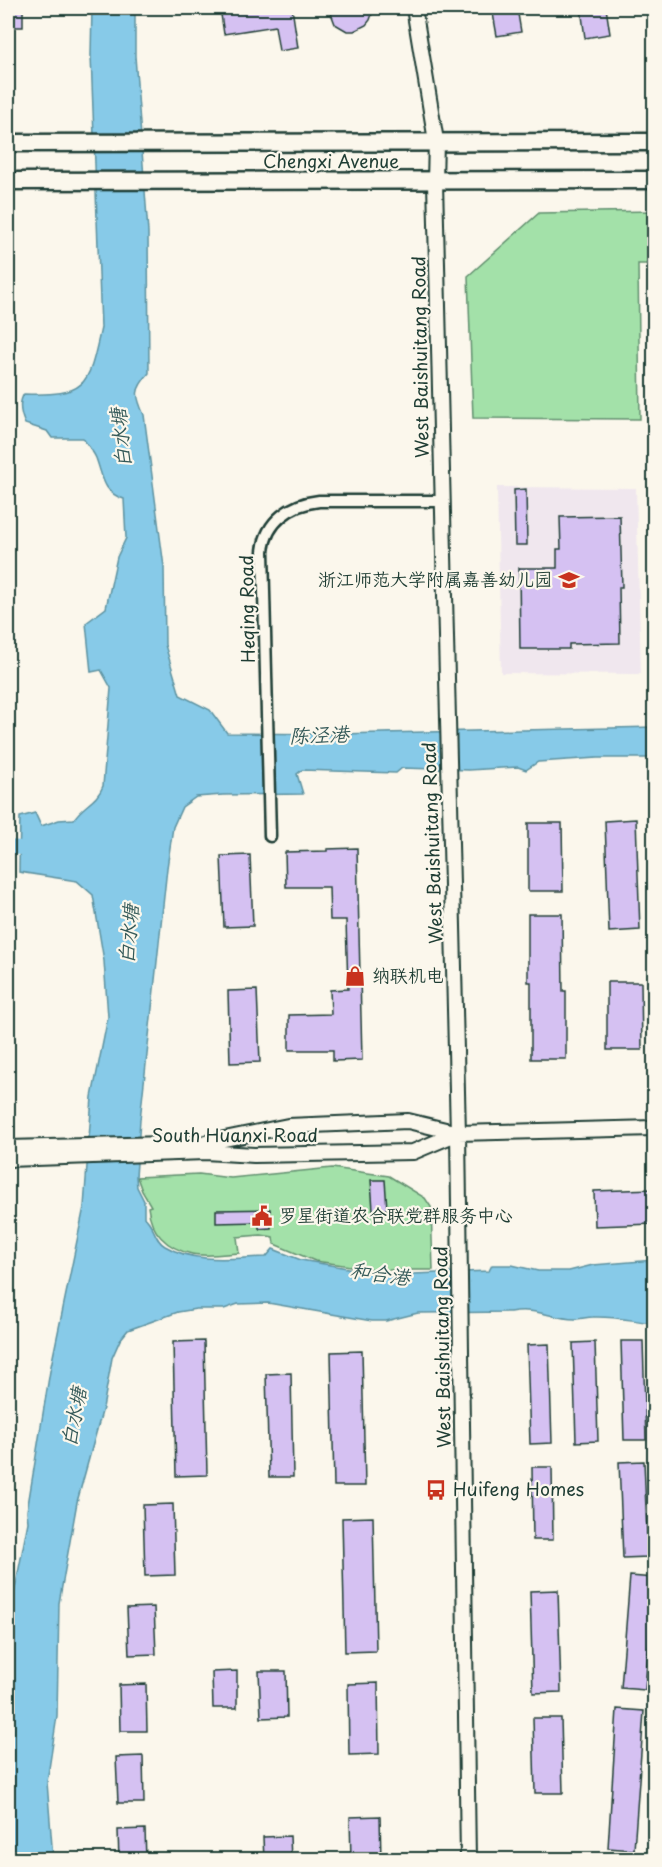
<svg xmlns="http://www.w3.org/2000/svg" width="662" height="1867" font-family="'Playpen Sans','LXGW WenKai TC',sans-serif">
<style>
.built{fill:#f0e7ee}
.green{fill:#a3e1a9;stroke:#618f6e;stroke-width:1.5}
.water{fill:#87cae8;stroke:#5d92a0;stroke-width:1.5}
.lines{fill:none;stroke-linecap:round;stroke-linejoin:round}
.canal{stroke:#87cae8;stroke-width:14}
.building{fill:#d5c1f2;stroke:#1f3d34;stroke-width:1.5}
.minor-casing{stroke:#1f3d34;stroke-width:15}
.tertiary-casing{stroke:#1f3d34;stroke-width:18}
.primary-casing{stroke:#1f3d34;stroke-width:21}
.minor{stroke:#fbf7ec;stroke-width:10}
.tertiary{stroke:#fbf7ec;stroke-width:14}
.primary{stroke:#fbf7ec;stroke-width:16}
.labels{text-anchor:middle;stroke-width:4.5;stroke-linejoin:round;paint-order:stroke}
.street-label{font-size:18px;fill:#1f3d34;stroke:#fbf7ec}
.poi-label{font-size:18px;fill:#1f3d34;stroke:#fbf7ec;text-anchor:start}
.water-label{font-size:20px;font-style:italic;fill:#345958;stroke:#fbf7ec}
</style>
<rect width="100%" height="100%" fill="#fbf7ec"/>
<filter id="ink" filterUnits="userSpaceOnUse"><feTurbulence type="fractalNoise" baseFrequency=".0167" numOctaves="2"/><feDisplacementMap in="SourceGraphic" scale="12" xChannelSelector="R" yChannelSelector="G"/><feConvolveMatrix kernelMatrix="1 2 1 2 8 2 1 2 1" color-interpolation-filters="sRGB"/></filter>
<g filter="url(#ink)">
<!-- built -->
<path class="built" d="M 497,487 L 636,488 L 641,674 L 501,673 Z"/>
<!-- green -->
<path class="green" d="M 654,211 L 654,264 L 638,264 L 640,419 L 473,418 L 468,276 L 539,213 Z
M 332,1168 L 389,1176 L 425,1198 L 431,1207 L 433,1270 L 379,1270 L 315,1261 L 274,1244 L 273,1237 L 261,1235 L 237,1237 L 239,1253 C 225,1254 206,1257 192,1254 C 166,1248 151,1233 148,1207 L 151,1206 L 142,1191 L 137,1177 L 199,1174 L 231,1178 Z"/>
<!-- water -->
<path class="water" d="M 92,8 L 135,8 L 135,56 L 148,232 L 149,373 C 134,390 135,395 144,415 L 164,567 L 165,645 L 180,695 L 210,710 L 227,733 L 338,734 L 654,727 L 654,758 L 597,758 L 538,762 L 526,770 L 518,767 L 469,770 L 402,768 L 396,773 L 302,770 L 297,774 L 303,794 L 223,795 L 196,797 L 182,807 L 173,827 L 167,868 L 140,1120 L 136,1177 L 137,1187 L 144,1201 L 144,1217 C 154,1223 153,1239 165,1246 C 195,1264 233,1258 266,1257 L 273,1249 L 301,1260 L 388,1275 L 489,1271 L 492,1265 L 512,1265 L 538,1271 L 569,1271 L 593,1265 L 654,1260 L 654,1323 C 634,1321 614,1316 593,1317 C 587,1317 581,1319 575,1319 C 551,1319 537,1307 510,1312 L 418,1313 L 386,1321 L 372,1321 L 268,1303 L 238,1304 L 224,1309 L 196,1309 L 178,1312 L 128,1330 L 120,1340 L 112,1358 L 103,1408 L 77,1502 L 59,1603 L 57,1716 L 47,1782 L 53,1859 L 8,1860 L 8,1625 L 28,1522 L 27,1511 L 50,1371 L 84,1207 L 92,1097 L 108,1017 L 104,961 L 93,895 L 77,881 L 19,872 L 20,817 L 35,813 L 41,826 L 59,820 L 74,819 C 83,805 97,802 103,786 L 111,688 L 101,670 L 91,672 L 86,623 L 106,608 L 117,557 L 126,538 L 124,499 C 103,493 103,477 96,458 C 93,451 87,445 83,438 L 52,438 L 47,431 L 25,424 C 21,415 18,403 24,394 C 88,396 88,386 101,328 L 91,55 Z"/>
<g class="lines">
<!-- canal -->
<path class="canal" d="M 8,847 L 35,849"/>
</g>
<!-- building -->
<path class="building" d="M 8,8 L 23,8 L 23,27 L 8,27 Z
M 220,8 L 292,8 L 298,48 L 279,51 L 275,26 L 224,34 Z
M 329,8 L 374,8 L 370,20 L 366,25 L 354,31 L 347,31 L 335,24 Z
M 492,8 L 517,8 L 521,32 L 497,36 Z
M 581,8 L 606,8 L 610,34 L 585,38 Z
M 526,489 L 527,545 L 515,545 L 514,490 Z
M 620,516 L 622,587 L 619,587 L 620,643 L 569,644 L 569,649 L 520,649 L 519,568 L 557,568 L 557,549 L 561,549 L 560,517 Z
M 636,819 L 640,930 L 609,932 L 605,821 Z
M 528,823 L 562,823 L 563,891 L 528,891 Z
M 357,848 L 362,1060 L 333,1061 L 333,1050 L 289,1050 L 289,1015 L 331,1014 L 330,990 L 348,989 L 346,920 L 330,920 L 329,887 L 286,887 L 285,852 L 327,851 L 327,849 Z
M 250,855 L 253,926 L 224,927 L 221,856 Z
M 528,914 L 562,914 L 563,991 L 566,991 L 566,1059 L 531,1059 L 531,982 L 528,982 Z
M 607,982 L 641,982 L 642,1050 L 607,1050 Z
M 257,990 L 260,1062 L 230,1063 L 228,991 Z
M 371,1180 L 385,1180 L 387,1209 L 373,1210 Z
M 654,1189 L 654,1224 L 595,1226 L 594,1191 Z
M 270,1209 L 271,1228 L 259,1229 L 259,1222 L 216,1223 L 216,1210 Z
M 204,1341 L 207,1475 L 176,1476 L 173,1342 Z
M 621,1341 L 643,1341 L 646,1440 L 624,1440 Z
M 595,1342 L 598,1441 L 576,1442 L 573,1343 Z
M 549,1344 L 552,1443 L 530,1444 L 527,1345 Z
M 362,1351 L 365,1486 L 334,1486 L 331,1352 Z
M 291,1373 L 293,1477 L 269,1477 L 266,1374 Z
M 644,1461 L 648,1557 L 623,1558 L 619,1462 Z
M 532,1467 L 552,1467 L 553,1540 L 533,1540 Z
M 173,1504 L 175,1575 L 145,1576 L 143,1505 Z
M 373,1517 L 376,1651 L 345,1652 L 342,1518 Z
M 630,1576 L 654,1578 L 645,1690 L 621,1688 Z
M 558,1590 L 561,1692 L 533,1693 L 530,1591 Z
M 154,1607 L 156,1654 L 129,1655 L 127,1608 Z
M 237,1671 L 237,1708 L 213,1708 L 212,1672 Z
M 259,1671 L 286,1671 L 287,1717 L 261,1718 Z
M 378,1683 L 379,1754 L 349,1755 L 348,1684 Z
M 146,1684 L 147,1731 L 120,1731 L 119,1685 Z
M 617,1709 L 644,1711 L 634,1850 L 608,1848 Z
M 533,1718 L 561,1718 L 563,1793 L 535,1793 Z
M 143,1756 L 144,1803 L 118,1803 L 116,1757 Z
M 380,1816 L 381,1860 L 351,1860 L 350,1817 Z
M 145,1829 L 146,1860 L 119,1860 L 118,1830 Z
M 290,1836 L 291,1860 L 264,1860 L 263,1837 Z"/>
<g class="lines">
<!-- minor casing -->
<g class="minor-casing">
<path id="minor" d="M 270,836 L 263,551 C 266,521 291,504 319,501 L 442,501"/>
</g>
<!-- tertiary casing -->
<g class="tertiary-casing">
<path id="tertiary" d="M 414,8 L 436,141 L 435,182 L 458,1133 L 468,1860
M 8,1148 L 205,1143 L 288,1126 L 408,1121 L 458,1133 L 654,1128
M 8,1159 L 205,1152 L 254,1155 L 413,1152 L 458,1133"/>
</g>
<!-- primary casing -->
<g class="primary-casing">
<path id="primary" d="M 8,143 L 654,142
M 8,181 L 654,180"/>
</g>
<!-- minor -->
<use href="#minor" class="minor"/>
<!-- tertiary -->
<use href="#tertiary" class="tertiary"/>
<!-- primary -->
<use href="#primary" class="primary"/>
</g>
</g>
<!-- icons -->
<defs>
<g id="school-bare" transform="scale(1.62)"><path d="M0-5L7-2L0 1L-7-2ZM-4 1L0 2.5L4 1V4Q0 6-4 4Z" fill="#c8321e" stroke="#fbf7ec" stroke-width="2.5" paint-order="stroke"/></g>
<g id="shop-bare" transform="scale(1.62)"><path d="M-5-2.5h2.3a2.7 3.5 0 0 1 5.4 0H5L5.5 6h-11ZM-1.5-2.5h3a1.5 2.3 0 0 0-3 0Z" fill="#c8321e" stroke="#fbf7ec" stroke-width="2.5" paint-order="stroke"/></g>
<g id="civic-bare" transform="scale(1.62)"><path d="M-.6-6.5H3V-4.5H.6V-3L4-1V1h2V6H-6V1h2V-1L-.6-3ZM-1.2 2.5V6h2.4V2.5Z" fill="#c8321e" stroke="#fbf7ec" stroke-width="2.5" paint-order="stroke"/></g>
<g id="bus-bare" transform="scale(1.62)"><path d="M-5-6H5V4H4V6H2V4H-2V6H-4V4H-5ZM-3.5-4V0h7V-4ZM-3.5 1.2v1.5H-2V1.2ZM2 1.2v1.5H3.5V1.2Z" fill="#c8321e" stroke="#fbf7ec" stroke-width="2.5" paint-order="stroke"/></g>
</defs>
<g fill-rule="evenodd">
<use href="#school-bare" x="569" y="580"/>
<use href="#shop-bare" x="355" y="976"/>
<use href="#civic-bare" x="262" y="1216"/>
<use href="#bus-bare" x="436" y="1490"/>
</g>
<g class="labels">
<!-- street labels -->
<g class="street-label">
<text x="331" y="168">Chengxi Avenue</text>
<text transform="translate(421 357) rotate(-91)" y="6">West Baishuitang Road</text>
<text transform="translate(248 609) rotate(-91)" y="6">Heqing Road</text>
<text transform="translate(433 843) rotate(-92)" y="6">West Baishuitang Road</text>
<text x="235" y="1142">South Huanxi Road</text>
<text transform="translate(443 1347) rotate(-91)" y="6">West Baishuitang Road</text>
</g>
<!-- poi labels -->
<g class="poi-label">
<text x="552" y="586" text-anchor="end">浙江师范大学附属嘉善幼儿园</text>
<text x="372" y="982">纳联机电</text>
<text x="279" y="1222">罗星街道农合联党群服务中心</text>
<text x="453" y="1496">Huifeng Homes</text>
</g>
<!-- water labels -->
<g class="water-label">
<text transform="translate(121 438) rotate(-96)" y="7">白水塘</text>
<text transform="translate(319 735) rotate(-2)" y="7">陈泾港</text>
<text transform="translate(129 934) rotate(-85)" y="7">白水塘</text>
<text transform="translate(380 1274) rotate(8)" y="7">和合港</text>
<text transform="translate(74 1417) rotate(-79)" y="7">白水塘</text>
</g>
</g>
<!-- margin -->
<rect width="662" height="1867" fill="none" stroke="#fbf7ec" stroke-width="30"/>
<rect x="15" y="15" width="632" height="1837" fill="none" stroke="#1f3d34" stroke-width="2" filter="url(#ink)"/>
</svg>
